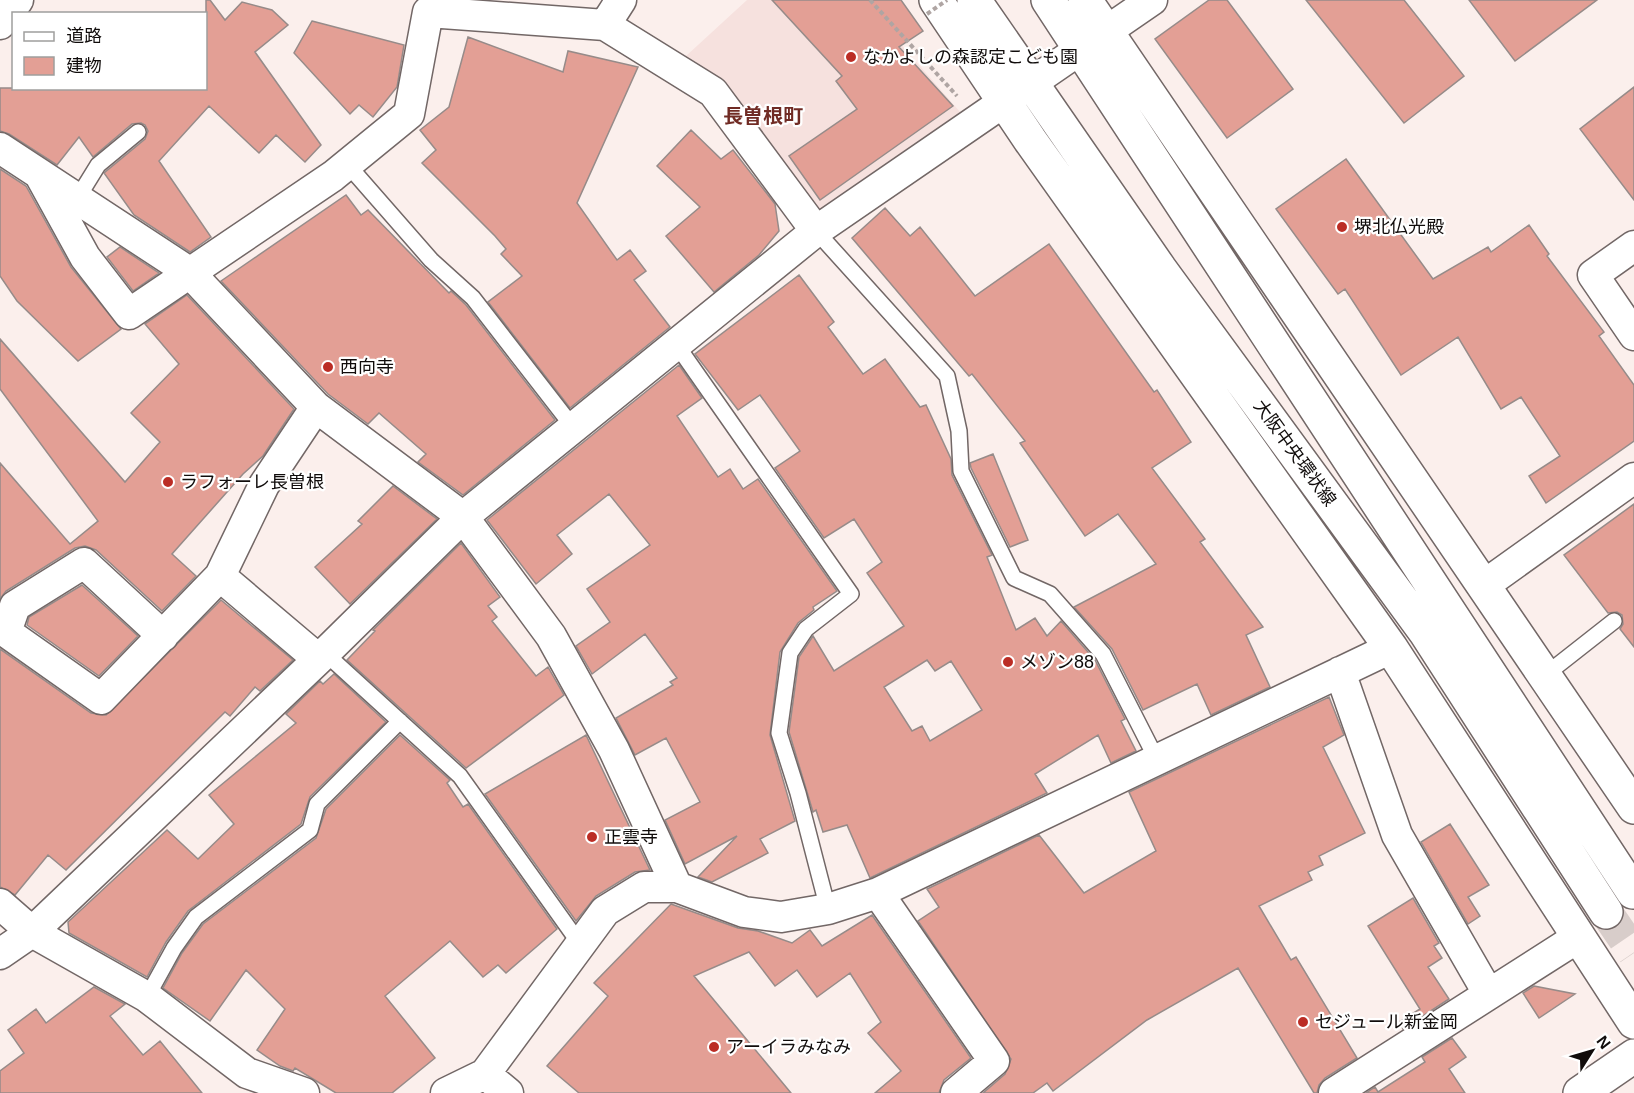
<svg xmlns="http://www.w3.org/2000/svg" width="1634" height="1093" font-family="Arial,'Noto Sans JP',sans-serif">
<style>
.built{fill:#f6e1de}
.building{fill:#e39f95;stroke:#968b89;stroke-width:1.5;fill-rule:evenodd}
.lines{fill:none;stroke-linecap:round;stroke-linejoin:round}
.primary-tunnel{stroke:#d8cdca;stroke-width:33;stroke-dasharray:33 16;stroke-linecap:butt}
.lane-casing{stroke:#726766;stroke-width:18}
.street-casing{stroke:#726766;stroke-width:33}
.secondary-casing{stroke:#726766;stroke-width:36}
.primary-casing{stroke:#726766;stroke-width:36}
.path{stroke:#afa5a3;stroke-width:4;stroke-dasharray:4.5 3;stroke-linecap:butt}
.lane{stroke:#fff;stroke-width:15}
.street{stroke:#fff;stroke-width:30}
.secondary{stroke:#fff;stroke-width:33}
.primary{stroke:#fff;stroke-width:33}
.path-bridge{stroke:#afa5a3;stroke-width:4;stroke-dasharray:4.5 3;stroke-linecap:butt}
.poi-dot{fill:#bb2d25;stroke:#fff;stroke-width:2}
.labels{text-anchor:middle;stroke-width:4.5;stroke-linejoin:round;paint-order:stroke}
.poi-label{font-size:18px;fill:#100c0b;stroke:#fff;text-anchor:start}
.street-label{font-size:18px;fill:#100c0b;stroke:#fff}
.neighbourhood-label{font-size:20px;font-weight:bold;fill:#702b24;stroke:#fff}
</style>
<rect width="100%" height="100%" fill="#fbefec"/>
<!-- built -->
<path class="built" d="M 747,0 L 862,0 L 961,113 L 816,215 L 734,94 L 686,56 Z"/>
<!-- building -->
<path class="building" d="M 206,0 L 210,0 L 225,20 L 242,2 L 272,10 L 288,25 L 255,52 L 321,145 L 305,162 L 276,135 L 259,153 L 209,106 L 159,161 L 211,237 L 190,252 L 134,215 L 104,173 L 145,139 L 148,131 L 145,125 L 141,123 L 132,124 L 93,157 L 79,137 L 57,165 L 9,134 L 0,131 L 0,88 L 206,88 Z
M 772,0 L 901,0 L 923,31 L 899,47 L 953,106 L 820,200 L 789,156 L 857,109 L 836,81 L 842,76 Z
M 1209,0 L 1227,0 L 1293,89 L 1227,138 L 1155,39 Z
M 1306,0 L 1404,0 L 1464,76 L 1404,123 Z
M 1469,0 L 1597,0 L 1515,61 Z
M 312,21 L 404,45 L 397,87 L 373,117 L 359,105 L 350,114 L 294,53 Z
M 468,37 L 563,72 L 568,51 L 638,67 L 577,203 L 617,260 L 630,250 L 646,271 L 634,280 L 670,327 L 570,408 L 488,302 L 522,276 L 501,254 L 506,249 L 495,236 L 422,163 L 436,150 L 420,130 L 449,107 Z
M 1634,87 L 1634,200 L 1580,129 Z
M 691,130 L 721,159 L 733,150 L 775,204 L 779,231 L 759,255 L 714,292 L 666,236 L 700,207 L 657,166 Z
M 1346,159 L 1433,279 L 1488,247 L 1491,252 L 1529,225 L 1549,254 L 1547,256 L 1604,332 L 1599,336 L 1634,385 L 1634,441 L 1546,503 L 1529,476 L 1560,456 L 1521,397 L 1501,409 L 1458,337 L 1401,375 L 1345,289 L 1338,294 L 1276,209 Z
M 0,169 L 26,186 L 71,267 L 121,329 L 78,361 L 17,301 L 0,276 Z
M 346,195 L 361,215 L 368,210 L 449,293 L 451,291 L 466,305 L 555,420 L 463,495 L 418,462 L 426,454 L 379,413 L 368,424 L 328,394 L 221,281 Z
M 885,208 L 910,236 L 920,227 L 975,296 L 1049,244 L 1154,392 L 1157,390 L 1191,442 L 1152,468 L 1205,539 L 1200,542 L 1263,627 L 1246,635 L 1270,687 L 1211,715 L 1197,684 L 1143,710 L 1112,649 L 1074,607 L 1156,564 L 1118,514 L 1085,536 L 1020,443 L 1025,441 L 972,374 L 969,376 L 852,238 Z
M 120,247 L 159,273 L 133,291 L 107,257 Z
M 799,275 L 834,322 L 828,327 L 863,374 L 885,359 L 920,407 L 926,405 L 951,459 L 952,475 L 992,555 L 987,557 L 1016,630 L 1035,618 L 1047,636 L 1061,621 L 1095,660 L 1125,719 L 1121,721 L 1136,751 L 1111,763 L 1098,735 L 1035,774 L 1047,793 L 870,878 L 847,825 L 823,832 L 816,810 L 813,812 L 789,732 L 799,657 L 813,636 L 834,671 L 904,626 L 867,573 L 882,562 L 854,519 L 824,538 L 775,468 L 800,451 L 760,395 L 738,410 L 695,354 ZM 927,660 L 935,671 L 951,661 L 982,710 L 930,741 L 922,726 L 912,731 L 884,687 Z
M 187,295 L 294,409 L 263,456 L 243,474 L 172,554 L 196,576 L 162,611 L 96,550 L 85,546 L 75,548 L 6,591 L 0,599 L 0,463 L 70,544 L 98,521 L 0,389 L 0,339 L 125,482 L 160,442 L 131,413 L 179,364 L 145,324 Z
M 679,365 L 702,398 L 677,416 L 718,477 L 730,469 L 743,489 L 758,479 L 837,591 L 813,607 L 814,610 L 798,623 L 780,652 L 770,735 L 795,821 L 760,839 L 768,853 L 712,882 L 698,877 L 737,836 L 685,864 L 665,820 L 700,802 L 666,738 L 635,755 L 616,718 L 673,685 L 670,682 L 677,678 L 645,634 L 592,674 L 576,646 L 610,622 L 587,589 L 650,545 L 609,494 L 557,535 L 572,554 L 536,584 L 487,520 Z
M 993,454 L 1028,540 L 1010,547 L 971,468 L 970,463 Z
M 393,486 L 437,519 L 350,604 L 315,567 L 362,524 L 358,521 Z
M 1634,504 L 1634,647 L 1620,629 L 1623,624 L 1622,615 L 1617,612 L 1608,613 L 1564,555 Z
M 461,543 L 500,597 L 488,606 L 497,617 L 492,621 L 536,676 L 548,667 L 564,695 L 466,768 L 347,660 L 375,631 L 373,630 Z
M 82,585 L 138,636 L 99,676 L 27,625 L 29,617 Z
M 221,600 L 293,660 L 260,691 L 255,687 L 230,716 L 225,712 L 66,870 L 48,855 L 15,895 L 0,887 L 0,649 L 91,713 L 106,715 Z
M 334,674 L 386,722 L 310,797 L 301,824 L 188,911 L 166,942 L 147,977 L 69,933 L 68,922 L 167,830 L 198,859 L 234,824 L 209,795 L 296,723 L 286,714 L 320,681 L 323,684 Z
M 1329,697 L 1344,735 L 1323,747 L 1365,833 L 1319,856 L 1323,865 L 1308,872 L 1312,880 L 1259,906 L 1291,960 L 1296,957 L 1357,1058 L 1325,1078 L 1319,1085 L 1317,1093 L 1314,1093 L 1238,968 L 1147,1020 L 1053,1091 L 1047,1083 L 1033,1093 L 983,1093 L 1005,1074 L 1011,1059 L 918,921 L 939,907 L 927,889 L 1039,835 L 1084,893 L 1156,851 L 1129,792 Z
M 400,735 L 450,780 L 447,783 L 463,807 L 468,804 L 557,929 L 506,973 L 498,965 L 483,977 L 450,941 L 385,996 L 435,1058 L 392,1093 L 336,1093 L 295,1068 L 293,1071 L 280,1066 L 257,1050 L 285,1009 L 246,970 L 210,1021 L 163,988 L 182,953 L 203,924 L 316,838 L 326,809 Z
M 586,735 L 650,870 L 635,872 L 596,896 L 576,921 L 485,794 Z
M 1450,824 L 1489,885 L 1468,897 L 1480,916 L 1468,924 L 1421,842 Z
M 1413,898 L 1439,943 L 1434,946 L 1442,958 L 1428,967 L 1449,999 L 1403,1029 L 1399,1022 L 1420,1009 L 1368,926 Z
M 671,904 L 738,928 L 758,931 L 792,943 L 810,930 L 822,946 L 872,915 L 971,1058 L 944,1080 L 939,1093 L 875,1093 L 901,1071 L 868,1033 L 881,1022 L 850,973 L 817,997 L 797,970 L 775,986 L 749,952 L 694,976 L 791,1093 L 579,1093 L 547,1066 L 608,996 L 594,983 Z
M 1534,986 L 1575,994 L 1539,1018 L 1523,993 Z
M 94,987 L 125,1004 L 110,1016 L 143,1055 L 160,1041 L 202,1093 L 0,1093 L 0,1071 L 24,1053 L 8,1030 L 36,1009 L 46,1023 Z
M 1452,1038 L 1466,1057 L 1449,1069 L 1465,1093 L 1366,1093 L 1375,1087 L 1378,1092 L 1425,1062 L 1422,1057 Z"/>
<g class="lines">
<!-- primary-tunnel -->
<path class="primary-tunnel" d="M 1606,912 L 1634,953"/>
<!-- lane casing -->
<g class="lane-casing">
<path id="lane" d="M 347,164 L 431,260 L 473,298 L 573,427
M 77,199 L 98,165 L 138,132
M 816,231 L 947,376 L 959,431 L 961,471 L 1014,578 L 1050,594 L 1103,654 L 1156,758
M 676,344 L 851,594 L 806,629 L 790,653 L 779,733 L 798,793 L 828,909
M 325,653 L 460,776 L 580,944
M 1544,676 L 1614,621
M 147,997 L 174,948 L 196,917 L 310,830 L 317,804 L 400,721"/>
</g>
<!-- street casing -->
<g class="street-casing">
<path id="street" d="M 0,24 L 18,0
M 605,25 L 713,92 L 816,231
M 0,148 L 189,272 L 316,407 L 463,517 L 551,636 L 614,750 L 677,887
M 41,177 L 85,257 L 129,314 L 333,176 L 409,114 L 428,12 L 605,25 L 621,0
M 1634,246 L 1593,275 L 1634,335
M 220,576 L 318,659
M 1483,586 L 1634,478
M 163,636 L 84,563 L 15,606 L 6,632 L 101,699 L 220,576 L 264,485 L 316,407
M 1340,672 L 1397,835 L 1488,993
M 878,893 L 994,1061 L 956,1093
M 0,904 L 32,932 L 147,997 L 247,1073 L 304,1093
M 0,954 L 32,932 L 325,653 L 463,517 L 816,231 L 1152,0
M 485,1074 L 605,911 L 644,887 L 677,887 L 744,912 L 781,917 L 828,909 L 878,893 L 1391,648
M 446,1093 L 485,1074 L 508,1093
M 1334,1093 L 1577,938"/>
</g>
<!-- secondary casing -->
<g class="secondary-casing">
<path id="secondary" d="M 1580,1093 L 1634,1056"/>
</g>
<!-- primary casing -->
<g class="primary-casing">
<path id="primary" d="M 936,0 L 1030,140 L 1391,648 L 1634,1022
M 974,0 L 1160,269 L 1426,633 L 1606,912
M 1048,0 L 1633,892
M 1085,0 L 1634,807"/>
</g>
<!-- path -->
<path class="path" d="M 870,0 L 957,96"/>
<!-- lane -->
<use href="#lane" class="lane"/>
<!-- street -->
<use href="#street" class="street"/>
<!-- secondary -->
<use href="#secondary" class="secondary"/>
<!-- primary -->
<use href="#primary" class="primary"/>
<!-- path-bridge -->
<path class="path-bridge" d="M 927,14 L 947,0"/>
</g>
<!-- markers -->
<g class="poi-dot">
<circle cx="851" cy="57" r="6"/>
<circle cx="1342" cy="227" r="6"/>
<circle cx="328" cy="367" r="6"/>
<circle cx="168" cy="482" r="6"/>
<circle cx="1008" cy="662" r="6"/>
<circle cx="592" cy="837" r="6"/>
<circle cx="1303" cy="1022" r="6"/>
<circle cx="714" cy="1047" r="6"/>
</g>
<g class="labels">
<!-- poi labels -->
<g class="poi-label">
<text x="863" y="63">なかよしの森認定こども園</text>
<text x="1354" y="233">堺北仏光殿</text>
<text x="340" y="373">西向寺</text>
<text x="180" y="488">ラフォーレ長曽根</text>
<text x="1020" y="668">メゾン88</text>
<text x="604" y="843">正雲寺</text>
<text x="1315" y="1028">セジュール新金岡</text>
<text x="726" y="1053">アーイラみなみ</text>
</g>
<!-- street labels -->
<g class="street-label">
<text transform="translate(1295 453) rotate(54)" y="6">大阪中央環状線</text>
</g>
<!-- neighbourhood labels -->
<g class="neighbourhood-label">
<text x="763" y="123">長曽根町</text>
</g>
</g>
<!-- legend -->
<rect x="12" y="12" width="195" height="78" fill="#ffffff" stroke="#9f9e9d" stroke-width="1.5"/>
<rect x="24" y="32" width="30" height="9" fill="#ffffff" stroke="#9f9e9d" stroke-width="1.5"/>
<text x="66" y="42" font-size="18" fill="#100c0b">道路</text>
<rect x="24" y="57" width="30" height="18" fill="#e39f95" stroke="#9f9e9d" stroke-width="1.5"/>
<text x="66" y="72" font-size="18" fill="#100c0b">建物</text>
<!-- north arrow -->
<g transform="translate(1592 1051) rotate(53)" stroke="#ffffff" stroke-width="4.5" paint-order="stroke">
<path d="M0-4.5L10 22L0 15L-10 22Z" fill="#100c0b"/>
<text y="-9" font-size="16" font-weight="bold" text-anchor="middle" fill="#100c0b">N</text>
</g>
</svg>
